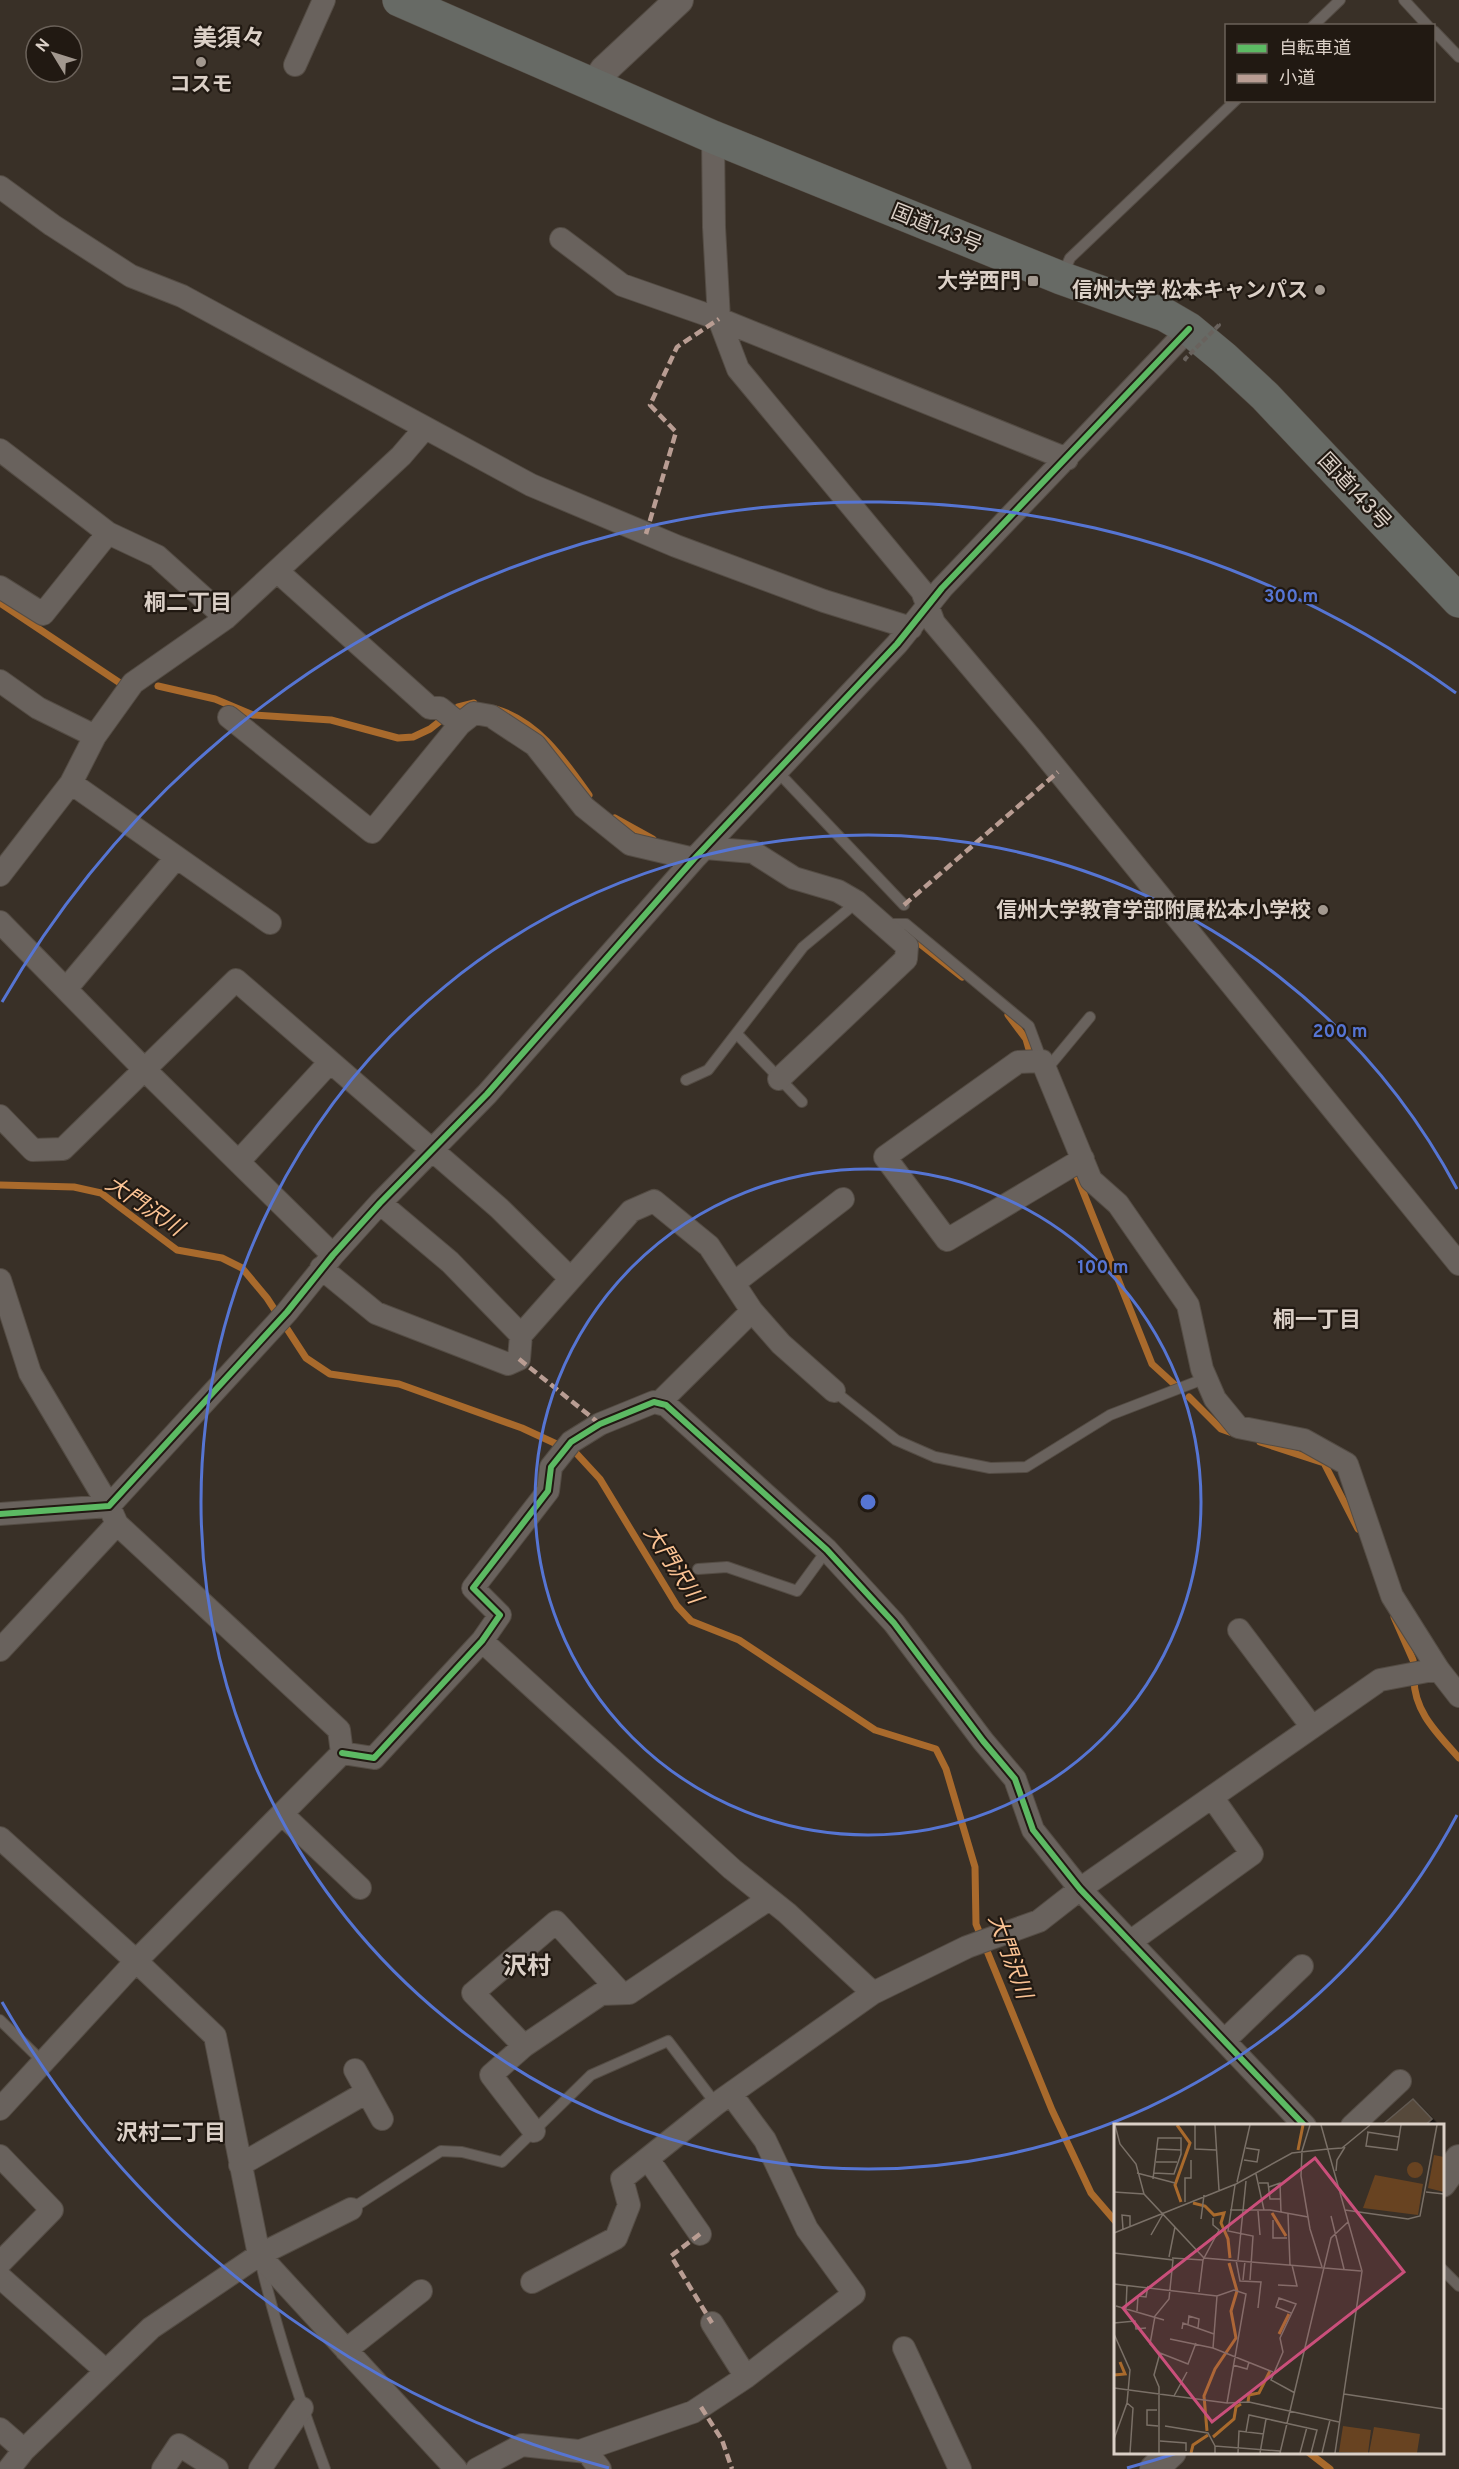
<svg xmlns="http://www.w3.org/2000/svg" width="1459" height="2469" font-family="Overpass,'Noto Sans JP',sans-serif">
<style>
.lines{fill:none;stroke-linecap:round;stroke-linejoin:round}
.stream{stroke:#a96a2c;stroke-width:7}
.building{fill:#57493b;stroke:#625a52;stroke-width:1.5;filter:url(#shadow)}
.service-casing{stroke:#544c44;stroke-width:12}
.minor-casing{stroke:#544c44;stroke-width:24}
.tertiary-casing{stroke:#544c44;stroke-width:30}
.trunk-casing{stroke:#544c44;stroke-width:34}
.service{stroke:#69625d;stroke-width:10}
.minor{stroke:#69625d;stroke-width:22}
.tertiary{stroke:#69625d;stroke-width:28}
.trunk{stroke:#676a65;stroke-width:33}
.path-bridge{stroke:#69625d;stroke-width:4;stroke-dasharray:6 3;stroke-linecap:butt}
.quiet{stroke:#b99d93;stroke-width:4.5;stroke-dasharray:9 4.5;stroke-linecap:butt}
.cycleway-casing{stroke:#211912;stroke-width:10}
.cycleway{stroke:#5cba63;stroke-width:6}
.ring{fill:none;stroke:#5675d3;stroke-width:3}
.poi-dot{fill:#a2988f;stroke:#211912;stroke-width:2}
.labels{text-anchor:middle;stroke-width:4.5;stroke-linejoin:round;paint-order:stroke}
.poi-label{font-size:21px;font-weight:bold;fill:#dbd0c7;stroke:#211912;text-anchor:end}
.street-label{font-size:21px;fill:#dbd0c7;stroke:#211912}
.neighbourhood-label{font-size:22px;font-weight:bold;fill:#dbd0c7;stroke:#211912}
.water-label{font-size:22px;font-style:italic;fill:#fbc394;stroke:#211912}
.quarter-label{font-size:24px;font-weight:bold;fill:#dbd0c7;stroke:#211912}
.inset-river{fill:none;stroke:#a96a2c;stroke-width:3}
.inset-road{fill:none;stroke:#7a7067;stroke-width:1.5}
.view{fill:#ca4f7b;fill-opacity:0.15;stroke:#ca4f7b;stroke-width:3}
.inset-edge{fill:none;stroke:#dbd0c7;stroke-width:3}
.centre{fill:#5675d3;stroke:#211912;stroke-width:3}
.ring-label{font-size:18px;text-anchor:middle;font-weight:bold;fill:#5675d3;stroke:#211912;stroke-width:4.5;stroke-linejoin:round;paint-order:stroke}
</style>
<defs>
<filter id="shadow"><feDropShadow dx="5.5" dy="5.5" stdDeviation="0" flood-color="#0009"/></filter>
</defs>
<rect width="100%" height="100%" fill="#393027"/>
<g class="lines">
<!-- stream -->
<path class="stream" d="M 0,603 L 120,683
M 158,686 L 215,699 L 253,715 L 331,720 L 398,738 L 413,737 L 430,729 L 458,707 L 474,703
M 496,709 C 539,722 564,760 589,795
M 615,818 L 653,839
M 910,936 L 962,977
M 1008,1015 L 1026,1039 L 1030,1053
M 1076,1174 L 1152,1364 L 1175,1385
M 0,1185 L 74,1187 L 101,1193 L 177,1250 L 222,1258 L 242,1268 L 267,1298 L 306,1358 L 330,1374 L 399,1384 L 522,1428 L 576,1453 L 600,1479 L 677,1606 L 691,1621 L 739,1640 L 875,1730 L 936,1749 L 946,1769 L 975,1867 L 976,1924 L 1052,2110 L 1091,2193 L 1116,2222
M 1189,1397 L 1221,1429 L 1235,1434
M 1260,1442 L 1324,1463 L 1358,1529
M 1394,1617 L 1413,1660
M 1414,1679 C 1414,1712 1438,1734 1459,1758
M 1308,2452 L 1330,2469"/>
</g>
<!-- building -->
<path class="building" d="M 1413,2099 L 1432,2119 L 1424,2126 L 1381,2126 Z"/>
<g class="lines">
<!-- service casing -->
<g class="service-casing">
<path id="service" d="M 1404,0 L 1428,26
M 1313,26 L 1340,0
M 1434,31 L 1459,57
M 1063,274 L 1070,258 L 1236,100
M 777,771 L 904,905
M 886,924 L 906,924 L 1029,1026 L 1042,1061
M 737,1034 L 802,1102
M 1046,1070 L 1090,1017
M 686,1080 L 708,1070 L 803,947 L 857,902
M 834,1391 L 896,1440 L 935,1457 L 990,1468 L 1026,1467 L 1110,1415 L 1206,1378
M 698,1569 L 727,1567 L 797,1591 L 827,1550
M 0,2020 L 43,2062
M 351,2209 L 441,2151 L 462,2152 L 502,2162 L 591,2075 L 668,2041 L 716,2104
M 261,2264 C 278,2334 300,2402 325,2469
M 1442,2269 L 1459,2286"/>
</g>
<!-- minor casing -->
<g class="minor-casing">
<path id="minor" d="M 295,65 L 324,0
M 713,137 L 714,227 L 719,319 L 738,369 L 922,591 L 934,623 L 1032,739 L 1459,1264
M 0,187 L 52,225 L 131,276 L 182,296 L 531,485 L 676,546 L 824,601 L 911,628
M 561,239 L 622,285 L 719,319 L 1067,459
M 0,450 L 108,533 L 157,556 L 226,618
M 277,571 L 430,708 L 440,708 L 460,724
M 0,587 L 43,614 L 108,533
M 0,681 L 38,708 L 95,736
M 229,717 L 372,832 L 460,724 L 474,713 L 491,716 L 535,745 L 584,807 L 630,844 L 694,859
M 71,783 L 270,923
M 705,848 L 753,852 L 794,878 L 838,891 L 857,902 L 907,946 L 906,959 L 779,1079
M 0,875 L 71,783 L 95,736 L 133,683 L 226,618 L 401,456 L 425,428
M 0,922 L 145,1070 L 333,1255
M 66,989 L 176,858
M 0,1116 L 33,1150 L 63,1149 L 236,980 L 499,1208 L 570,1278
M 1083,1159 L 947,1240 L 885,1157 L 1018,1062 L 1042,1061 L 1091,1180 L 1118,1204 L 1188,1305 L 1202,1369 L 1215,1399 L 1238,1427 L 1304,1440 L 1347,1464 L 1392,1596 L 1438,1669 L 1459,1696
M 239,1161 L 330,1062
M 380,1203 L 450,1262 L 521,1335
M 321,1268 L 376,1313 L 508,1364 L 519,1359 L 521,1335 L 631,1211 L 654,1201 L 709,1246 L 752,1311 L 781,1344 L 834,1391
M 0,1280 L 30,1373 L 109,1506 L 117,1524 L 339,1730 L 342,1753
M 734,1283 L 843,1199
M 659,1403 L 752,1311
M 0,1514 L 109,1506 L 287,1312 L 333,1255 L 380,1203 L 487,1094 L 694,859 L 897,644 L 942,588 L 1189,329
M 1239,1630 L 1312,1727
M 482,1641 L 732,1869 L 787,1913 L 873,1993
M 0,1650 L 117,1524
M 342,1753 L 374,1758 L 482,1641 L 500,1615 L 473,1588 L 548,1491 L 551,1467 L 571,1442 L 600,1424 L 654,1402 L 666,1405 L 827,1550 L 894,1623 L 983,1741 L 1015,1779 L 1033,1830 L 1080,1889 L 1305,2126
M 282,1814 L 360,1888
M 0,1838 L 136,1961 L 215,2036 L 259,2255 L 456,2469
M 1130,1942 L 1252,1854 L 1212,1797
M 1224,2041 L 1302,1966
M 524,2046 L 473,1993 L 556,1922 L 621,1993
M 355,2070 L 382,2119
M 0,2109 L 136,1961 L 342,1753
M 1352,2126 L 1400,2081
M 534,2131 L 491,2075 L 524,2046 L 601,1994 L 629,1993 L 769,1899
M 0,2156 L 52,2210 L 0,2263
M 648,2159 L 700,2234
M 240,2165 L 367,2092
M 0,2277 L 106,2371
M 532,2282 L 616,2238 L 629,2205 L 622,2179 L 716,2104 L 873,1993 L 967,1947 L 1039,1921 L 1080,1889 L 1380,1680 L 1438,1669
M 712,2323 L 746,2377
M 904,2348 L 960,2469
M 346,2350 L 421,2291
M 0,2429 L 24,2450
M 580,2451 L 693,2412 L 746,2377 L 854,2294 L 807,2229 L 765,2140 L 731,2094
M 9,2469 L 24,2450 L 151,2328 L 259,2255 L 351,2209
M 163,2469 L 179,2445 L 217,2469
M 260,2469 L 302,2408
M 477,2469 L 522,2445 L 587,2452 L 600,2469"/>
</g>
<!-- tertiary casing -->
<g class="tertiary-casing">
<path id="tertiary" d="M 594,85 L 604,70 L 679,0
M 1442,2183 L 1459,2159
M 1154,2469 L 1172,2452"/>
</g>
<!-- trunk casing -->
<g class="trunk-casing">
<path id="trunk" d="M 399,0 L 713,137 L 1061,278 L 1165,315 L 1189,329 L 1224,358 L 1265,396 L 1459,601"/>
</g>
<!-- service -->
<use href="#service" class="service"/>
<!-- minor -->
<use href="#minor" class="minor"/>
<!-- tertiary -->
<use href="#tertiary" class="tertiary"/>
<!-- trunk -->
<use href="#trunk" class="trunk"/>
<!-- path-bridge -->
<path class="path-bridge" d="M 1187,360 L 1185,359 L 1219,325 L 1216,323"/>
<!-- quiet -->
<path class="quiet" d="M 646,534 L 676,432 L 650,405 L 677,347 L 719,319
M 904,905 L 1058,772
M 519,1359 L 600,1424
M 700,2234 L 671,2256 L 712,2323
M 701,2407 L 722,2440 L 732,2469"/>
<!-- cycleway casing -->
<g class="cycleway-casing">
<path id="cycleway" d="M 0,1514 L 109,1506 L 287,1312 L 333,1255 L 380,1203 L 487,1094 L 694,859 L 897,644 L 942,588 L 1189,329
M 342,1753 L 374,1758 L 482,1641 L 500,1615 L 473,1588 L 548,1491 L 551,1467 L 571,1442 L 600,1424 L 654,1402 L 666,1405 L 827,1550 L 894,1623 L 983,1741 L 1015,1779 L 1033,1830 L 1080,1889 L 1305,2126"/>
</g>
<!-- cycleway -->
<use href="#cycleway" class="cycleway"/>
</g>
<!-- distance rings -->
<g class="ring">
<circle cx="868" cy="1502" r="333"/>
<path d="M1457 1815A667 667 0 1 1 1457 1189"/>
<path d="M1177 2453A1000 1000 0 0 1 1127 2468M609 2468A1000 1000 0 0 1 2 2002M2 1002A1000 1000 0 0 1 1456 693"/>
</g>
<!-- markers -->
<g class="poi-dot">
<circle cx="201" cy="62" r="6"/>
<rect x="1027" y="275" width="12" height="12" rx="3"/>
<circle cx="1320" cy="290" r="6"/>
<circle cx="1323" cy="910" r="6"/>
</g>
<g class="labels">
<!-- poi labels -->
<g class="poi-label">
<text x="201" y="91" text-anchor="middle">コスモ</text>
<text x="1021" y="288">大学西門</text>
<text x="1308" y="297">信州大学 松本キャンパス</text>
<text x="1311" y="917">信州大学教育学部附属松本小学校</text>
</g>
<!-- street labels -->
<g class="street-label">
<text transform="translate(937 228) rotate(22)" y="7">国道143号</text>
<text transform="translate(1355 491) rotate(47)" y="7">国道143号</text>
</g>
<!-- neighbourhood labels -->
<g class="neighbourhood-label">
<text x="188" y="610">桐二丁目</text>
<text x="1317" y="1327">桐一丁目</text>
<text x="171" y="2140">沢村二丁目</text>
</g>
<!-- water labels -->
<g class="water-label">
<text transform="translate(145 1205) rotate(34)" y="8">大門沢川</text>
<text transform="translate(674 1564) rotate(57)" y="8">大門沢川</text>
<text transform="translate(1011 1956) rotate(70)" y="8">大門沢川</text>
</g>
<!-- quarter labels -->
<g class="quarter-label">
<text x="229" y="46">美須々</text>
<text x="527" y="1974">沢村</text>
</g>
</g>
<!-- overview -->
<g transform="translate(1114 2124)">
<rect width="330" height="330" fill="#393027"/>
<path d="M 320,31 L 330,33 L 330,68 L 314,64 ZM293 46a8 8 0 1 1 16 0a8 8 0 1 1-16 0ZM 261,51 L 309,60 L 304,91 L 249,84 ZM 229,302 L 257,306 L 254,329 L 225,328 ZM 260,303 L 306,310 L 303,329 L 255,329 Z" fill="#684321"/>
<path class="inset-river" d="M 63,1 L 76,19 L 61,61 L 67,78M 184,26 L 189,1M 79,79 L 91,82 L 100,91 L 110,89 L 107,99 L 114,115 L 116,134M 158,89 L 172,112M 165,210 L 175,190M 0,251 L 11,250 L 6,238M 134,278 L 135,271 L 145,269 L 156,247M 93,307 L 90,272 L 101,245 L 122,214 L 117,187 L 123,167 L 115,139M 99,313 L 120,295 L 122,283 L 127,280M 77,329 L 79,321 L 94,311"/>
<path class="inset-road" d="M 1,1 L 6,20 L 22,40 L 30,70 L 90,134 L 247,147M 81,1 L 81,25 L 102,26M 101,1 L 105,66M 196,1 L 188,27 L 187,52 L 196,105 L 208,143M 207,1 L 248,147 L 221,329M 253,8 L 285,13M 254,9 L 252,22 L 283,26 L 287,1M 43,25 L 67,26M 214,25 L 228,24 L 256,1M 130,36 L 143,38 L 145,26 L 132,24M 42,38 L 63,38M 222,47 L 223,36 L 231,23M 23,49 L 61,59M 142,50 L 150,86M 39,55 L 44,14 L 67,14 L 67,30 L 60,50 L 40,49M 123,58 L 136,1M 145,59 L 154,59 L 156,75 L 166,75M 121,61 L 114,107 L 139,112 L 136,156M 155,63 L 166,59 L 167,89M 0,68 L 30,70M 312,68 L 330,70M 71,78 L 71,54 L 77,54 L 77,36M 116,86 L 156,86 L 194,93M 231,86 L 294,95 L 306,92 L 323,1M 144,87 L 146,111M 174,90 L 176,141M 217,92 L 230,145M 87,95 L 90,71M 159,96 L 159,114 L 173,114M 9,105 L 8,91 L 16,92 L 16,102M 0,109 L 122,60 L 178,29 L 214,25M 37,111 L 49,90M 0,129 L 59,136 L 55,175 L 41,192 L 36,220 L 46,229 L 40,251 L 45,263 L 45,329M 55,133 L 61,103M 58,134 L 89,136M 122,136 L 126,157 L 147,158 L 144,184M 124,136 L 132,57M 129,156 L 131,137M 0,160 L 103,172 L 120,166 L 132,170 L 113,279M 164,161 L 183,162 L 178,141M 85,168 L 89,136 L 105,106 L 99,101 L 99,94M 2,182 L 50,196M 12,185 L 13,161M 23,187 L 24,172 L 32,173 L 34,162M 177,189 L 162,183 L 165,174 L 182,180 L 166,214 L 169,228 L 157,256 L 181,269M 0,199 L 21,197 L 22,205 L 32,204M 74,200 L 75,192 L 85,195 L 84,204M 68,205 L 69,199 L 100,210M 0,210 L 16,246 L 13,279 L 0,315M 56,215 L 99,224 L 159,248M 99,224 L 103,172M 46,229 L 74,240 L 82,219M 119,241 L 133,245 L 135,238M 0,264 L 113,279 L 135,278 L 225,298M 230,270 L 330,285M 60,272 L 73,248M 13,279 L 19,284 L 16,329M 43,286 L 33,286 L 33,301 L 44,302M 51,302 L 94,309 L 101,322M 132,308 L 135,291 L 203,306 L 197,329M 46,317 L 72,319 L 72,327M 101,329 L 101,322 L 166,327M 124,329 L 125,307 L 150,310M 146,329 L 152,295M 166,329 L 217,114 L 234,98M 186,329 L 193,303M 208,329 L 216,296"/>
<path class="view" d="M 201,34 L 290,148 L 98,298 L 9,184 Z"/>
<rect width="330" height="330" class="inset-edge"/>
</g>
<circle cx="868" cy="1502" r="9" class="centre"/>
<g class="ring-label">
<text x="1291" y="602">300 m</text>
<text x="1340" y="1037">200 m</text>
<text x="1103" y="1273">100 m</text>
</g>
<!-- legend -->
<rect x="1225" y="24" width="210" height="78" fill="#211912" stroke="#6b625a" stroke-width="1.5"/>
<rect x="1237" y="44" width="30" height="9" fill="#5cba63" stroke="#6b625a" stroke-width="1.5"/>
<text x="1279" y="54" font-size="18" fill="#dbd0c7">自転車道</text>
<rect x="1237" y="74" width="30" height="9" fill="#b99d93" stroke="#6b625a" stroke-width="1.5"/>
<text x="1279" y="84" font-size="18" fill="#dbd0c7">小道</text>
<!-- north arrow -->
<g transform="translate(54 54) rotate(308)"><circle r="28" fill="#211912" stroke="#6b625a" stroke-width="1.5"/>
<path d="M0-4.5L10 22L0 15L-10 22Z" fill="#a2988f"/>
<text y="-9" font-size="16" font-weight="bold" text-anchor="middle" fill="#dbd0c7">N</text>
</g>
</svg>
